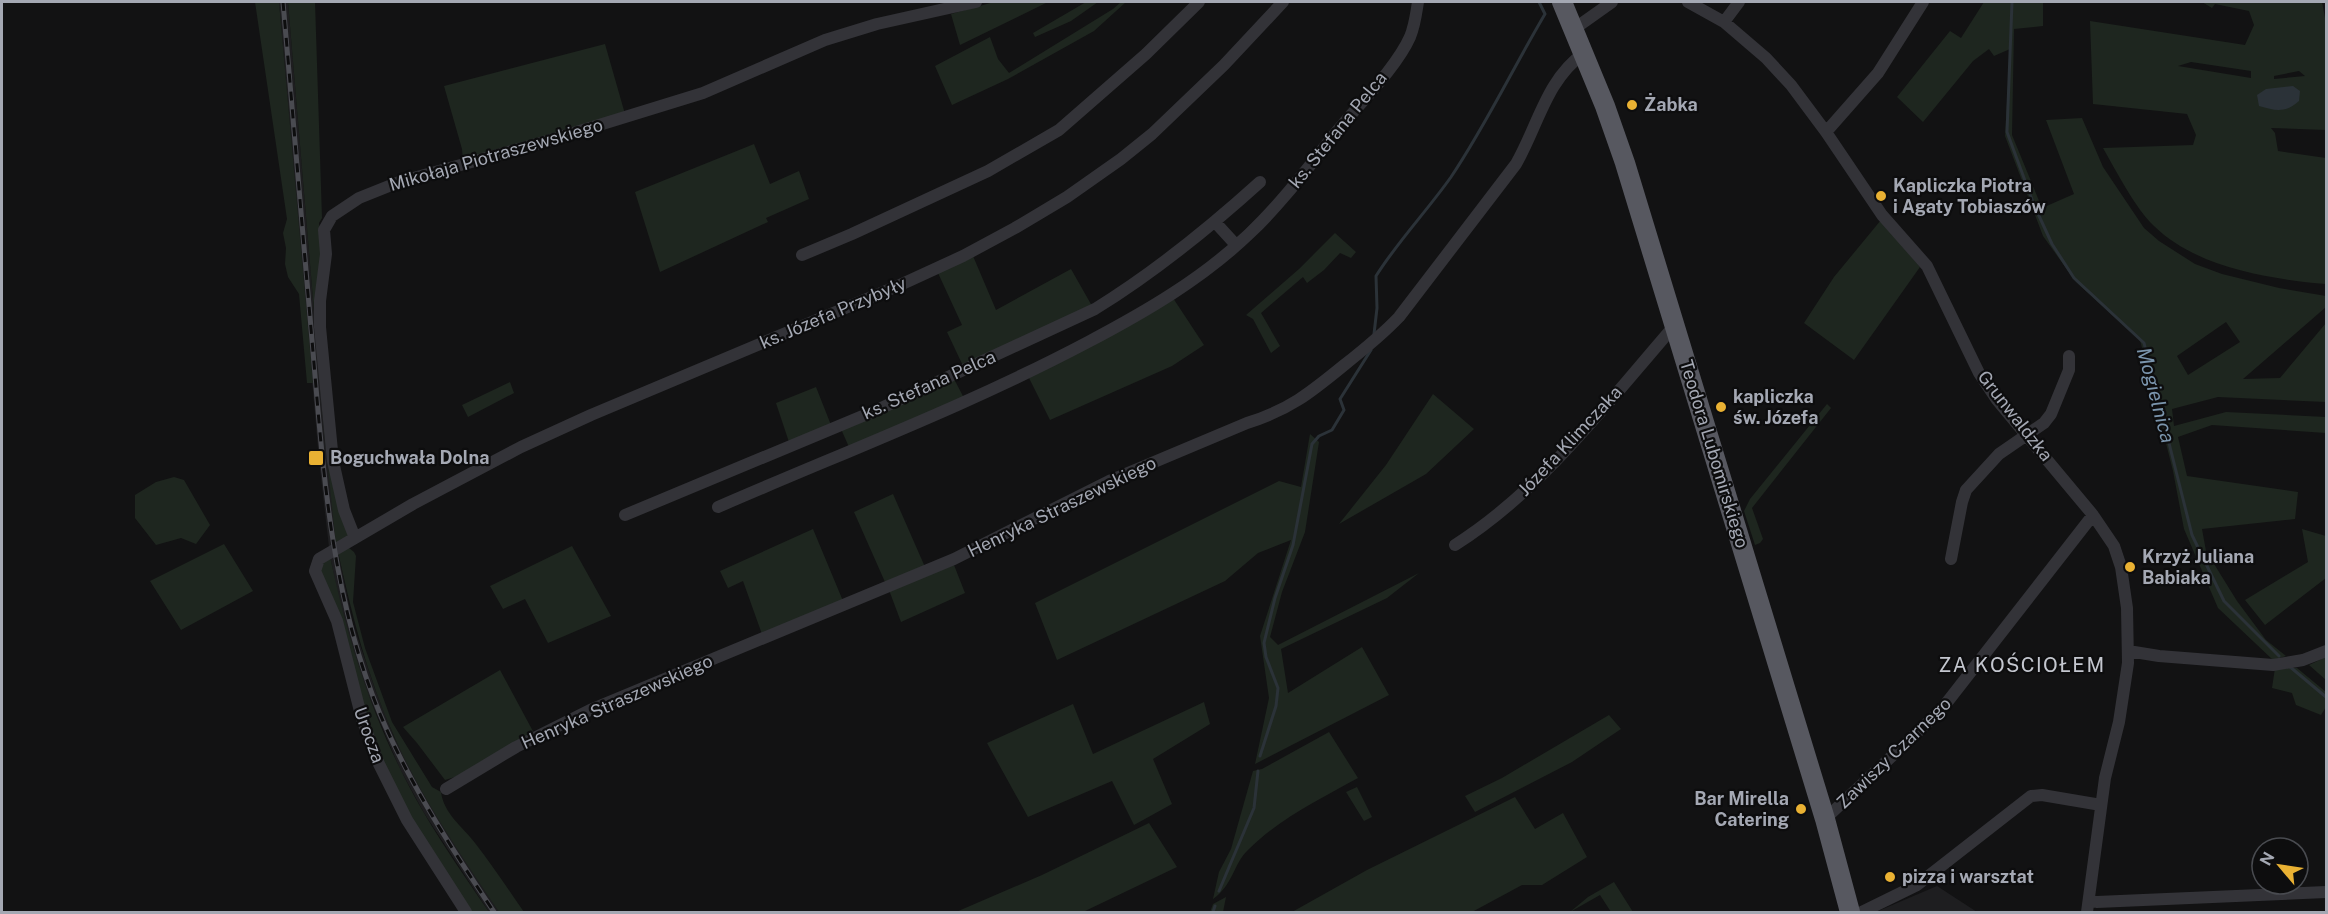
<svg xmlns="http://www.w3.org/2000/svg" width="2328" height="914" font-family="'Public Sans',sans-serif">
<style>
.built{fill:#1e1e20}
.green{fill:#1e261f;fill-rule:evenodd}
.water{fill:#2b3238}
.lines{fill:none;stroke-linecap:round;stroke-linejoin:round}
.stream{stroke:#2b3238;stroke-width:3}
.minor{stroke:#333338;stroke-width:12}
.trunk{stroke:#575860;stroke-width:20}
.rail-casing{stroke:#4a4b51;stroke-width:5}
.rail{stroke:#0d0d0e;stroke-width:3;stroke-dasharray:9;stroke-linecap:butt}
.poi-dot{fill:#e9b133;stroke:#0d0d0e;stroke-width:2}
.labels{text-anchor:middle;stroke-width:4.5;stroke-linejoin:round;paint-order:stroke}
.poi-label{font-size:18px;font-weight:bold;fill:#a4a8b3;stroke:#0d0d0e;text-anchor:start}
.street-label{font-size:18px;fill:#a4a8b3;stroke:#0d0d0e}
.water-label{font-size:20px;font-style:italic;fill:#7b95ad;stroke:#0d0d0e}
.neighbourhood-label{font-size:20px;letter-spacing:1.5px;fill:#c4c7cf;stroke:#0d0d0e}
</style>
<rect width="100%" height="100%" fill="#121213"/>
<!-- built -->
<path class="built" d="M 279,2 L 288,2 L 324,430 L 338,552 L 353,624 L 375,689 L 394,737 L 423,791 L 499,912 L 489,912 L 424,813 L 400,769 L 359,673 L 340,605 L 330,556 L 319,460 Z
M 1937,886 L 1977,912 L 1876,912 Z"/>
<!-- green -->
<path class="green" d="M 255,2 L 279,2 L 313,383 L 307,383 L 299,294 L 288,277 L 285,264 L 286,248 L 283,233 L 287,219 Z
M 288,2 L 315,2 L 322,218 L 319,223 L 322,254 L 319,326 L 349,537 L 336,545 L 324,430 Z
M 994,2 L 1048,2 L 960,45 L 951,14 Z
M 1086,2 L 1098,2 L 1071,21 L 1035,37 L 1033,33 Z
M 1121,2 L 1126,2 L 1094,31 L 1008,79 L 952,105 L 935,66 L 990,37 L 998,59 L 1009,73 L 1113,9 Z
M 1984,2 L 2043,2 L 2043,26 L 2014,29 L 2012,135 L 2042,208 L 2074,194 L 2046,120 L 2082,118 L 2103,167 L 2144,228 L 2159,241 L 2195,264 L 2222,274 L 2279,288 L 2326,296 L 2326,307 L 2243,379 L 2280,378 L 2326,323 L 2326,402 L 2218,397 L 2172,409 L 2174,426 L 2226,412 L 2326,417 L 2326,433 L 2212,425 L 2178,437 L 2187,476 L 2298,492 L 2295,519 L 2202,529 L 2206,551 L 2237,601 L 2266,640 L 2286,656 L 2273,660 L 2218,608 L 2184,529 L 2173,471 L 2140,340 L 2076,282 L 2043,236 L 2005,136 L 2010,49 L 1994,56 L 1989,49 L 1973,61 L 1923,122 L 1897,97 L 1950,31 L 1961,38 ZM 2226,322 L 2240,342 L 2188,375 L 2177,356 Z
M 2202,2 L 2322,2 L 2326,23 L 2326,130 L 2271,128 L 2275,133 L 2278,151 L 2326,158 L 2326,284 C 2270,279 2197,268 2154,226 C 2136,209 2116,171 2103,148 L 2193,145 L 2196,135 L 2187,114 L 2093,104 L 2090,21 L 2245,45 L 2254,25 L 2249,11 L 2215,4 L 2212,8 ZM 2191,62 L 2251,71 L 2251,78 L 2178,66 ZM 2299,71 L 2305,76 L 2274,79 L 2274,76 Z
M 605,44 L 625,114 L 463,161 L 462,149 L 444,86 Z
M 754,144 L 770,184 L 799,171 L 809,199 L 766,218 L 768,222 L 660,272 L 635,192 Z
M 1881,220 L 1920,267 L 1854,360 L 1804,323 L 1834,277 Z
M 1335,233 L 1356,252 L 1351,258 L 1340,253 L 1324,270 L 1307,283 L 1303,277 L 1261,313 L 1280,346 L 1271,353 L 1253,319 L 1246,315 L 1299,269 Z
M 973,256 L 996,310 L 1071,269 L 1092,306 L 964,368 L 947,332 L 962,325 L 938,273 Z
M 1173,298 L 1204,345 L 1172,366 L 1050,420 L 1028,376 Z
M 954,379 L 964,398 L 849,447 L 841,429 Z
M 510,382 L 514,393 L 468,417 L 462,405 Z
M 816,387 L 831,425 L 789,442 L 776,403 Z
M 1433,394 L 1474,429 L 1426,474 L 1339,524 L 1386,465 Z
M 1827,404 L 1831,408 L 1752,508 L 1763,539 L 1760,543 L 1755,545 L 1744,511 L 1750,499 Z
M 1310,434 L 1319,442 L 1305,532 L 1282,592 L 1270,637 L 1278,645 L 1419,573 L 1387,598 L 1281,649 L 1288,693 L 1362,647 L 1389,695 L 1255,764 L 1269,698 L 1260,636 L 1291,540 L 1258,553 L 1225,581 L 1057,660 L 1035,603 L 1279,481 L 1301,487 Z
M 174,477 L 184,480 L 210,525 L 196,544 L 181,538 L 156,545 L 135,518 L 135,495 L 156,482 Z
M 893,494 L 925,567 L 885,582 L 854,512 Z
M 813,529 L 843,601 L 763,637 L 743,581 L 728,588 L 720,571 Z
M 2302,529 L 2326,536 L 2326,578 L 2265,625 L 2245,600 L 2308,562 Z
M 224,544 L 253,591 L 181,630 L 150,581 Z
M 572,546 L 611,616 L 548,643 L 525,599 L 503,609 L 490,586 Z
M 349,548 L 354,552 L 356,556 L 353,602 L 365,648 L 392,722 L 432,787 L 441,792 C 444,814 462,826 475,843 C 492,865 508,889 524,912 L 499,912 C 462,856 421,798 394,736 C 367,676 352,615 338,552 Z
M 330,556 C 349,647 377,733 424,813 C 444,847 467,880 489,912 L 469,912 L 413,824 L 377,752 L 320,571 L 320,564 Z
M 954,565 L 965,593 L 901,622 L 889,590 Z
M 2326,657 L 2326,680 L 2309,665 Z
M 2275,668 L 2297,668 L 2326,692 L 2326,707 L 2321,715 L 2296,705 L 2292,693 L 2272,688 Z
M 500,670 L 535,735 L 455,777 L 445,780 L 417,743 L 403,727 Z
M 1204,702 L 1210,724 L 1153,759 L 1172,804 L 1134,825 L 1112,781 L 1028,817 L 987,743 L 1073,704 L 1093,754 Z
M 1609,715 L 1621,729 L 1572,762 L 1475,812 L 1465,796 L 1502,778 Z
M 1329,732 L 1358,778 C 1320,799 1279,819 1248,850 C 1233,864 1234,884 1213,899 L 1219,872 L 1231,849 L 1253,771 L 1262,769 Z
M 1357,787 L 1372,817 L 1364,821 L 1346,792 Z
M 1515,797 L 1535,829 L 1563,813 L 1587,857 L 1542,885 L 1522,885 L 1472,912 L 1292,912 L 1367,870 Z
M 1149,823 L 1177,867 L 1083,912 L 956,912 L 1042,875 Z
M 1614,882 L 1633,912 L 1611,912 L 1600,895 L 1570,912 L 1588,897 Z
M 1226,897 L 1223,912 L 1210,912 L 1213,904 Z"/>
<!-- water -->
<path class="water" d="M 2293,86 L 2300,91 L 2299,101 C 2286,113 2276,111 2259,106 L 2257,95 L 2266,89 Z"/>
<g class="lines">
<!-- stream -->
<path class="stream" d="M 2012,2 L 2007,132 L 2034,205 L 2052,244 L 2074,278 L 2144,343 L 2192,535 L 2224,601 L 2279,656
M 1374,334 L 1377,308 L 1376,276 C 1398,241 1427,211 1451,177 C 1486,125 1513,68 1545,14 L 1539,2
M 2289,666 L 2326,697
M 1260,756 L 1276,706 L 1278,688 L 1266,657 L 1264,643 L 1275,598 L 1293,545 L 1312,444 L 1319,436 L 1332,430 L 1344,410 L 1340,399 L 1371,350
M 1219,891 L 1254,808 L 1258,771
M 1213,912 L 1215,906"/>
<!-- minor -->
<path class="minor" d="M 1688,2 L 1724,22 L 1766,58 L 1791,85 L 1826,132 L 1882,215 L 1927,266 L 1979,373 L 1997,400 L 2093,515 L 2114,546 L 2121,567 L 2127,608 L 2128,663 L 2119,722 L 2105,778 L 2087,912
M 1724,22 L 1739,2
M 1574,29 L 1612,2
M 1826,132 L 1878,73 L 1923,2
M 1215,222 L 1236,245
M 802,255 L 852,234 L 988,171 L 1059,130 L 1146,54 L 1199,2
M 718,507 C 842,453 969,405 1088,342 C 1145,312 1202,279 1249,234 C 1282,203 1310,165 1338,130 C 1360,103 1396,68 1410,37 C 1415,25 1416,14 1418,2
M 625,515 L 877,410 L 1095,309 C 1155,272 1208,229 1260,182
M 355,538 L 344,510 L 333,461 L 320,327 L 320,301 L 326,254 L 324,230 L 332,216 L 359,198 L 399,182 L 544,142 L 703,93 L 825,40 L 877,24 L 976,2
M 1455,545 C 1543,489 1607,403 1675,325
M 1951,559 L 1962,502 L 1966,490 L 1999,454 L 2044,423 L 2051,414 L 2069,370 L 2069,356
M 2128,651 L 2159,656 L 2273,665 L 2303,660 L 2326,651
M 446,789 L 516,747 L 590,710 L 954,559 L 1109,481 L 1247,423 C 1289,410 1310,393 1343,366 C 1362,351 1382,335 1399,317 L 1516,164 C 1538,126 1546,80 1584,53
M 1825,819 L 1941,710 L 2093,515
M 2089,900 L 2097,902 L 2326,892
M 466,912 L 407,820 L 378,762 L 362,719 L 337,621 L 315,571 L 319,559 L 413,504 L 521,447 L 591,415 L 900,285 L 963,256 L 1015,228 L 1067,197 L 1121,159 L 1152,134 L 1224,65 L 1283,2
M 1862,912 L 1917,885 L 2031,796 L 2042,795 L 2101,805"/>
<!-- trunk -->
<path class="trunk" d="M 1562,2 L 1605,106 L 1625,163 L 1825,819 L 1850,912"/>
<!-- rail casing -->
<g class="rail-casing">
<path id="rail" d="M 283,2 C 293,114 302,227 312,340 C 323,467 330,594 380,714 C 410,785 452,849 494,912"/>
</g>
<!-- rail -->
<use href="#rail" class="rail"/>
</g>
<!-- markers -->
<g class="poi-dot">
<circle cx="1632" cy="105" r="6"/>
<circle cx="1881" cy="196" r="6"/>
<circle cx="1721" cy="407" r="6"/>
<rect x="308" y="450" width="16" height="16" rx="3"/>
<circle cx="2130" cy="567" r="6"/>
<circle cx="1801" cy="809" r="6"/>
<circle cx="1890" cy="877" r="6"/>
</g>
<g class="labels">
<!-- poi labels -->
<g class="poi-label">
<text x="1644" y="111">Żabka</text>
<text x="1893" y="192">Kapliczka Piotra<tspan x="1893" dy="21">i Agaty Tobiaszów</tspan></text>
<text x="1733" y="403">kapliczka<tspan x="1733" dy="21">św. Józefa</tspan></text>
<text x="330" y="464">Boguchwała Dolna</text>
<text x="2142" y="563">Krzyż Juliana<tspan x="2142" dy="21">Babiaka</tspan></text>
<text x="1789" y="805" text-anchor="end">Bar Mirella<tspan x="1789" dy="21">Catering</tspan></text>
<text x="1902" y="883">pizza i warsztat</text>
</g>
<!-- street labels -->
<g class="street-label">
<text transform="translate(1338 130) rotate(-51)" y="6">ks. Stefana Pelca</text>
<text transform="translate(496 155) rotate(-16)" y="6">Mikołaja Piotraszewskiego</text>
<text transform="translate(833 313) rotate(-23)" y="6">ks. Józefa Przybyły</text>
<text transform="translate(929 385) rotate(-24)" y="6">ks. Stefana Pelca</text>
<text transform="translate(2015 416) rotate(52)" y="6">Grunwaldzka</text>
<text transform="translate(1570 441) rotate(-47)" y="6">Józefa Klimczaka</text>
<text transform="translate(1714 454) rotate(73)" y="6">Teodora Lubomirskiego</text>
<text transform="translate(1062 507) rotate(-26)" y="6">Henryka Straszewskiego</text>
<text transform="translate(617 702) rotate(-24)" y="6">Henryka Straszewskiego</text>
<text transform="translate(369 735) rotate(70)" y="6">Urocza</text>
<text transform="translate(1894 753) rotate(-44)" y="6">Zawiszy Czarnego</text>
</g>
<!-- water labels -->
<g class="water-label">
<text transform="translate(2156 395) rotate(75)" y="7">Mogielnica</text>
</g>
<!-- neighbourhood labels -->
<g class="neighbourhood-label">
<text x="2022" y="672">ZA KOŚCIOŁEM</text>
</g>
</g>
<!-- border -->
<rect width="2328" height="914" fill="none" stroke="#a4a8b3" stroke-width="6"/>
<!-- north arrow -->
<g transform="translate(2280 866) rotate(299)"><circle r="28" fill="#0d0d0e" stroke="#494b50" stroke-width="1.5"/>
<path d="M0-4.5L10 22L0 15L-10 22Z" fill="#e9b133"/>
<text y="-9" font-size="16" font-weight="bold" text-anchor="middle" fill="#a4a8b3">N</text>
</g>
</svg>
